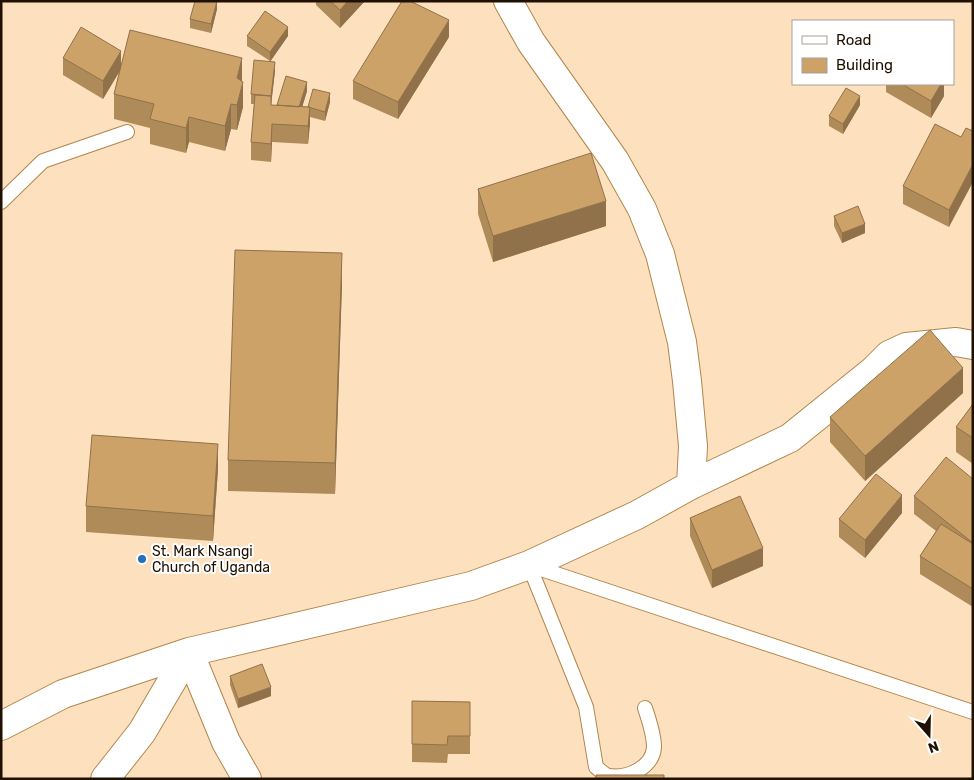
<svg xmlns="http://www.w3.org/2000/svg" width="974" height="780" font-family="Rubik,sans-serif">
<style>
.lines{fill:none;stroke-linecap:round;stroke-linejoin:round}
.service-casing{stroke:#b0864d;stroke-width:16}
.minor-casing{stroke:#b0864d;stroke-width:30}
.service{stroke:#fff;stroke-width:14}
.minor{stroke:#fff;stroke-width:28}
.wall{fill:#b08b5a}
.shaded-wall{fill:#90714a}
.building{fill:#cda269;stroke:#90714a}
.poi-dot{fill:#216fbe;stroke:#fff;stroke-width:2}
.labels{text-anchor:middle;stroke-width:4;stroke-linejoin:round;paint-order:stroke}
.poi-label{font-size:14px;fill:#201000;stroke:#fff;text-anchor:start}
</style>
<rect width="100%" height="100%" fill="#fde1bf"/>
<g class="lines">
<!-- service casing -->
<g class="service-casing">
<path id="service" d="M 1,202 L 43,161 L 127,132
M 529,565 L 586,707 L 596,767 C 600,770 604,775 609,776 C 628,779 653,767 654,747 C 654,734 649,720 645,708
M 532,566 L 973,712"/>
</g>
<!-- minor casing -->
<g class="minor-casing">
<path id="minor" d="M 508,1 L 531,42 L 615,161 L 642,209 L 660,254 L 682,342 L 687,381 L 693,446 L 691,485
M 189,652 L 226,742 L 247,779
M 1,726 L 63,694 L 189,652 L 471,586 L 529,565 L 637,515 L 691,485 L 790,438 L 873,371 L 889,355 L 906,347 L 956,342 L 973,345
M 105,779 L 142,732 L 189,652"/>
</g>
<!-- service -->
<use href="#service" class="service"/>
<!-- minor -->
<use href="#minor" class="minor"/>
</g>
<!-- wall -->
<path class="wall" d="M 217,1 L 217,9 L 211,33 L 190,28 L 190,19 Z
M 316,1 L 364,1 L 364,2 L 340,28 L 316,5 Z
M 247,36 L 288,36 L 270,61 L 275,71 L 271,105 L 277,105 L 307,91 L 302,107 L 308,107 L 330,102 L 325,121 L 310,117 L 308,144 L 272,142 L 271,162 L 251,160 L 251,142 L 254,104 L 251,104 L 251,94 L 270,61 L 247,46 Z
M 449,37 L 398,119 L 353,99 L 353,81 Z
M 63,58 L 242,82 L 243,107 L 237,130 L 231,129 L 225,151 L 189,142 L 186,153 L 150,144 L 150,128 L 114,119 L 114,94 L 119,72 L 103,99 L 63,75 Z
M 886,84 L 944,84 L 944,96 L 931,118 L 886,92 Z
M 860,105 L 843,134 L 829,126 L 829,116 Z
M 961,137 L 949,227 L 903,204 L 903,186 Z
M 478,189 L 606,226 L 493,262 L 478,214 Z
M 834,216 L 865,233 L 842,243 L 834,226 Z
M 342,284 L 335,494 L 228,491 L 228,460 Z
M 963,393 L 865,481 L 830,442 L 830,417 Z
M 973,404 L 973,464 L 956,452 L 956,427 Z
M 218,469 L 213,541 L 86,532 L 86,506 Z
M 973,479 L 973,607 L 920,574 L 920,556 L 936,531 L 914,514 L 914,496 Z
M 902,513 L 865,558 L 839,537 L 839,519 Z
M 690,518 L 763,566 L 712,588 L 690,536 Z
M 230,676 L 271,696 L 238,708 L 230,685 Z
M 412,701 L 470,702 L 470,754 L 448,754 L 447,763 L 412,762 Z"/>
<!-- shaded-wall -->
<path class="shaded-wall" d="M 217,1 L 217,9 L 211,33 L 211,24 Z
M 348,1 L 364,2 L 340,28 L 340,10 Z
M 449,20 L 449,37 L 398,119 L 398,102 Z
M 288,27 L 288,36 L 270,62 L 270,52 Z
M 121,51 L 121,69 L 103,99 L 103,81 Z
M 242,58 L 242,83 L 237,78 Z
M 275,62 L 275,71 L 271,105 L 271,96 Z
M 243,82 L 243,107 L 237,130 L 237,105 Z
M 307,82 L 307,91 L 298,121 L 298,111 Z
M 941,84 L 944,84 L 944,96 L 931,118 L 931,101 Z
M 330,93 L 330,102 L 325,121 L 325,112 Z
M 860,96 L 860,105 L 843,134 L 843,124 Z
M 231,104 L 231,129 L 225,151 L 225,126 Z
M 310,107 L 310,125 L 308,144 L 308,126 Z
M 189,117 L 189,142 L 186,153 L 186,128 Z
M 272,124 L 272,142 L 271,162 L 271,144 Z
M 973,164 L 973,182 L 949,227 L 949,210 Z
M 606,201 L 606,226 L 493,262 L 493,236 Z
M 865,224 L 865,233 L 842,243 L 842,233 Z
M 342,253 L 342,284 L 335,494 L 335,463 Z
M 963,368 L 963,393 L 865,481 L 865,456 Z
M 218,444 L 218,469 L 213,541 L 213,516 Z
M 902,495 L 902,513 L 865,558 L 865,540 Z
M 763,548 L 763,566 L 712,588 L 712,570 Z
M 271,687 L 271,696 L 238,708 L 238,699 Z"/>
<!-- building -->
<path class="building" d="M 195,1 L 217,1 L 211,24 L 190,19 Z
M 330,1 L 348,1 L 340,10 Z
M 402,1 L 410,1 L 449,20 L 398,102 L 353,81 Z
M 265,11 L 288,27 L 270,52 L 247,36 Z
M 81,27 L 121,51 L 103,81 L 63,58 Z
M 130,30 L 242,58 L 237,78 L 243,82 L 237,105 L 231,104 L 225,126 L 189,117 L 186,128 L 150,119 L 154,104 L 114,94 Z
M 254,60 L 275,62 L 271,96 L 251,94 Z
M 286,76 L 307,82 L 299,107 L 277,105 Z
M 902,84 L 941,84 L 931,101 Z
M 846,88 L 860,96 L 843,124 L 829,116 Z
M 313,89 L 330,93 L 325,112 L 308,107 Z
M 255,95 L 271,96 L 271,105 L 310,107 L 308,126 L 272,124 L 271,144 L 251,142 Z
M 935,124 L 961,137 L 966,128 L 973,131 L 973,164 L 949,210 L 903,186 Z
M 591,153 L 606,201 L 493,236 L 478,189 Z
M 858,206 L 865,224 L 842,233 L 834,216 Z
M 235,250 L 342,253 L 335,463 L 228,460 Z
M 930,330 L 963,368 L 865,456 L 830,417 Z
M 973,404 L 973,438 L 956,427 Z
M 92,435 L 218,444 L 213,516 L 86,506 Z
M 946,457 L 973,479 L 973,543 L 914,496 Z
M 876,474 L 902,495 L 865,540 L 839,519 Z
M 740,496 L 763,548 L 712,570 L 690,518 Z
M 941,524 L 973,544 L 973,589 L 920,556 Z
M 262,664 L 271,687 L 238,699 L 230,676 Z
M 412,701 L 470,702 L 470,736 L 448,736 L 447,745 L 412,744 Z
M 596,775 L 664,775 L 664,779 L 596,779 Z"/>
<!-- markers -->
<circle class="poi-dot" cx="142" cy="559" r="5"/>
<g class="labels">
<!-- poi labels -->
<g class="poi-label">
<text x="152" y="556">St. Mark Nsangi<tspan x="152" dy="16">Church of Uganda</tspan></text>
</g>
</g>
<!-- border -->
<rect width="974" height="780" fill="none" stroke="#201000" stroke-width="5"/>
<!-- legend -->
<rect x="792" y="20" width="162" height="65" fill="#ffffff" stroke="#a69f99"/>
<rect x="802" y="36" width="25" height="8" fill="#ffffff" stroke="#a69f99"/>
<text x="836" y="45" font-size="15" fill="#201000">Road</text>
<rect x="802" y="58" width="25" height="15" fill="#cda269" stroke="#a69f99"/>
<text x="836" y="70" font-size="15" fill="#201000">Building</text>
<!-- north arrow -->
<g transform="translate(929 735) rotate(160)" stroke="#ffffff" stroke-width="4" paint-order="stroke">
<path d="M0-4L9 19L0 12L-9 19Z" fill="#201000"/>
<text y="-8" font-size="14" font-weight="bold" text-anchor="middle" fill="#201000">N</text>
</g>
</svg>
